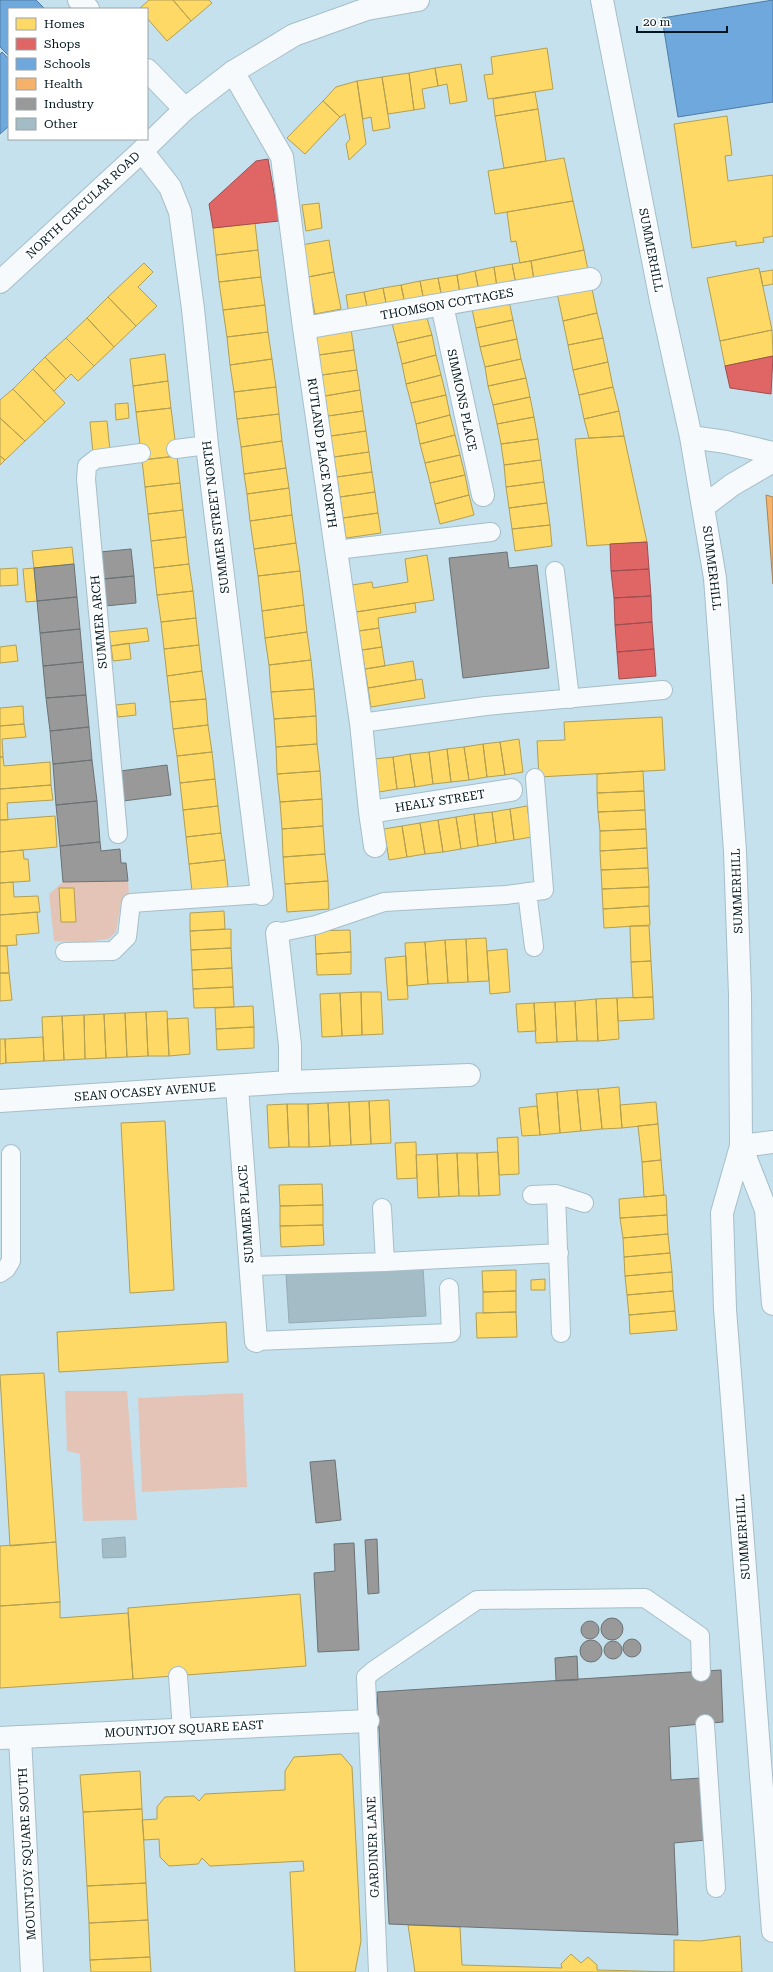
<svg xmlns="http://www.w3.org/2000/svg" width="773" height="1972" font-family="'Roboto Serif',serif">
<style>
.green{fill:#e4c4b6}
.homes{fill:#ffd966;stroke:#b29f51}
.shops{fill:#e06666;stroke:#9d4e51}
.schools{fill:#6fa8dc;stroke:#4e7ca4}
.health{fill:#f6b26b;stroke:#ac8454}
.industry{fill:#999;stroke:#6b7275}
.building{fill:#a3bcc6;stroke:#94acb7}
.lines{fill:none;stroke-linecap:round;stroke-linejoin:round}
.lane-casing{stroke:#a6bec9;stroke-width:20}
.street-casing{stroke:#a6bec9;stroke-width:24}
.secondary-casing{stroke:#a6bec9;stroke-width:24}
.lane{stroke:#f6fafc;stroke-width:18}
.street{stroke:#f6fafc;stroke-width:22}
.secondary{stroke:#f6fafc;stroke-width:22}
.labels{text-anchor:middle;stroke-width:4;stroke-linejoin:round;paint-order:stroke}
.street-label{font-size:12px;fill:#001720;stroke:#fff}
</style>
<rect width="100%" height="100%" fill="#c5e1ed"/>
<!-- green -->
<path class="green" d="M 128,881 L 129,895 L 121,902 L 116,932 L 108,939 L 85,942 L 54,941 L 49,894 L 63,882 Z
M 65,1391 L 127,1391 L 137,1520 L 83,1521 L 80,1454 L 67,1451 Z
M 243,1393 L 247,1487 L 142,1492 L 138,1398 Z"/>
<!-- homes -->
<path class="homes" d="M 149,0 L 173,0 L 191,21 L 167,41 L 147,18 L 147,9 L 139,9 Z
M 173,0 L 209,0 L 212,3 L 191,21 Z
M 547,48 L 553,89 L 488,99 L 484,75 L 493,74 L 491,57 Z
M 461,64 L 467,101 L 450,104 L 447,84 L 438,86 L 435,68 Z
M 435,68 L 438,86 L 422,89 L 425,108 L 414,110 L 409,73 Z
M 409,73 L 414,110 L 388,114 L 382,77 Z
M 382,77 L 390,128 L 373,131 L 371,117 L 363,119 L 357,81 Z
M 357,81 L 366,144 L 349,160 L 346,144 L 350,139 L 345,114 L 340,117 L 323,101 L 336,87 Z
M 535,92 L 538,109 L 495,116 L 493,99 Z
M 323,101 L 340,117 L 305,154 L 287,138 Z
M 538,109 L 546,161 L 504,168 L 495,116 Z
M 727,116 L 732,155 L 725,156 L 728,181 L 773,175 L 773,236 L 763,238 L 764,242 L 736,246 L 736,241 L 692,248 L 674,124 Z
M 564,158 L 573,201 L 495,214 L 488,171 Z
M 573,201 L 584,250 L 520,263 L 516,241 L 511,242 L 507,212 Z
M 319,203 L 322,228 L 306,231 L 302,205 Z
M 255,223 L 258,250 L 216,255 L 213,228 Z
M 329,240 L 334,272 L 308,277 L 302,245 Z
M 258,250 L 261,277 L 219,282 L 216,255 Z
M 584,250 L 588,270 L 534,280 L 531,261 Z
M 531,261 L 534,280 L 516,284 L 512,264 Z
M 144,263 L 153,272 L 138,287 L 157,306 L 136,326 L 108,297 Z
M 512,264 L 516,284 L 497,287 L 494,267 Z
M 494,267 L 497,287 L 479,291 L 475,271 Z
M 759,268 L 772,330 L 720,341 L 707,278 Z
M 773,270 L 773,284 L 763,286 L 760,272 Z
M 475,271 L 479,291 L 460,294 L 457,275 Z
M 334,272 L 341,309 L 315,314 L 308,277 Z
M 457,275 L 460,294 L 442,298 L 438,278 Z
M 261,277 L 265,305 L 223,310 L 219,282 Z
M 438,278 L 442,298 L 424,301 L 420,281 Z
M 420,281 L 424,301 L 405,304 L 401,285 Z
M 401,285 L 405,304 L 387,308 L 383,288 Z
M 383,288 L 387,308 L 368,311 L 364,292 Z
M 592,289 L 597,313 L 563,321 L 557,293 Z
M 364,292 L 368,311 L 349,315 L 346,295 Z
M 108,297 L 136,326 L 114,347 L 87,318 Z
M 509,301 L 513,320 L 476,328 L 472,309 Z
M 265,305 L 268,332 L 227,337 L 223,310 Z
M 597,313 L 603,338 L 568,345 L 563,321 Z
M 426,315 L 432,335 L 397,343 L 392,323 Z
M 87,318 L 114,347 L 94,366 L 66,338 Z
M 513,320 L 517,339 L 480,347 L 476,328 Z
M 351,329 L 354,350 L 319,355 L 316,335 Z
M 772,330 L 773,356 L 725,366 L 720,341 Z
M 268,332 L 272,359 L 230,365 L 227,337 Z
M 432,335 L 436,355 L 402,364 L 397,343 Z
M 66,338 L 94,366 L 78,381 L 71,374 L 66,379 L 45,357 Z
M 603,338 L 608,362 L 573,370 L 568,345 Z
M 517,339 L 521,359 L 485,367 L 480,347 Z
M 354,350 L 357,370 L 322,375 L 319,355 Z
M 165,354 L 168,381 L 133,386 L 130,359 Z
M 436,355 L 441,375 L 406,384 L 402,364 Z
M 45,357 L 66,379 L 54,391 L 33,369 Z
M 272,359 L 276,387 L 234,392 L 230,365 Z
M 521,359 L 526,378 L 488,386 L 485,367 Z
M 608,362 L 613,387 L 579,395 L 573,370 Z
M 33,369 L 65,403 L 45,422 L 13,389 Z
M 357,370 L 360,390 L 325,396 L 322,375 Z
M 441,375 L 446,395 L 411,403 L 406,384 Z
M 526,378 L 530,397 L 493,405 L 488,386 Z
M 168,381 L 171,408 L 136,412 L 133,386 Z
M 276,387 L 279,414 L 237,419 L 234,392 Z
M 613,387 L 619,411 L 584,419 L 579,395 Z
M 13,389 L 45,422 L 25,441 L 0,418 L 0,400 Z
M 360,390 L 363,411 L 328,416 L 325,396 Z
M 446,395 L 450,415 L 416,424 L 411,403 Z
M 530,397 L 534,417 L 497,424 L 493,405 Z
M 128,403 L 129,418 L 116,420 L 115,404 Z
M 171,408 L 177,456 L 142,460 L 136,412 Z
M 363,411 L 366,431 L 331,436 L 328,416 Z
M 619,411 L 624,436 L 589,438 L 584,419 Z
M 279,414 L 282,441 L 241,447 L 237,419 Z
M 450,415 L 455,435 L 420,444 L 416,424 Z
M 534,417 L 538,439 L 501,444 L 497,424 Z
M 0,418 L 25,441 L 5,460 L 0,456 Z
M 107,421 L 110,451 L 93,453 L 90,422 Z
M 366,431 L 369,452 L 334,457 L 331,436 Z
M 455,435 L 460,455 L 425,463 L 420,444 Z
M 624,436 L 647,542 L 587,546 L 575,439 Z
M 538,439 L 541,460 L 504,465 L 501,444 Z
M 282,441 L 286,468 L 244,474 L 241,447 Z
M 369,452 L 372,472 L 337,477 L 334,457 Z
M 460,455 L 465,475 L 430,483 L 425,463 Z
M 0,456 L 5,460 L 0,465 Z
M 177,456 L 180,483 L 145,487 L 142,460 Z
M 541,460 L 544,482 L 506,487 L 504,465 Z
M 286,468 L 289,488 L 247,494 L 244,474 Z
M 372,472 L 375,492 L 340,497 L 337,477 Z
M 465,475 L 469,495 L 435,504 L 430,483 Z
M 544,482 L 547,503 L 509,508 L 506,487 Z
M 180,483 L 183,510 L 148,514 L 145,487 Z
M 289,488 L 292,515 L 250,521 L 247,494 Z
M 375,492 L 378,513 L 343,518 L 340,497 Z
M 469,495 L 474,515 L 440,524 L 435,504 Z
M 547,503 L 550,525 L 512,529 L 509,508 Z
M 183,510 L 186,537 L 151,541 L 148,514 Z
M 378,513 L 381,533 L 346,538 L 343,518 Z
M 292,515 L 296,543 L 254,549 L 250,521 Z
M 550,525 L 552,546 L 515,551 L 512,529 Z
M 186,537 L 189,564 L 154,568 L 151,541 Z
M 296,543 L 300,571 L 258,576 L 254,549 Z
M 72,547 L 74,564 L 34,568 L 32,551 Z
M 427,555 L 434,600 L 356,612 L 352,585 L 372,582 L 373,588 L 408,582 L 405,559 Z
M 189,564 L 193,591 L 157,595 L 154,568 Z
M 17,568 L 18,585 L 0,586 L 0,569 Z
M 34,568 L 37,601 L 26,602 L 23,569 Z
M 300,571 L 304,605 L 262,611 L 258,576 Z
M 193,591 L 196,618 L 161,622 L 157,595 Z
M 415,603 L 416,612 L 378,618 L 379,628 L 359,631 L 356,612 Z
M 304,605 L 307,632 L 265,638 L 262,611 Z
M 196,618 L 199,645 L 164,649 L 161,622 Z
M 147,628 L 149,641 L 111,646 L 109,632 Z
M 379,628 L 382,647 L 362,650 L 359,631 Z
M 307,632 L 311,660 L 269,665 L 265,638 Z
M 129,643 L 131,659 L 113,661 L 111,646 Z
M 16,645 L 18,661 L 0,663 L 0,647 Z
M 199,645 L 202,671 L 167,676 L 164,649 Z
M 382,647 L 385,666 L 365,669 L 362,650 Z
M 311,660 L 314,689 L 271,692 L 269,665 Z
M 413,661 L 416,680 L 368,688 L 365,669 Z
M 202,671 L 206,699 L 170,702 L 167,676 Z
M 422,679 L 425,698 L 371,707 L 368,688 Z
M 314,689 L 316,716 L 274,719 L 271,692 Z
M 206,699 L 208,725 L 173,729 L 170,702 Z
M 135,703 L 136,715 L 118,717 L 116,705 Z
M 23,706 L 24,724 L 0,726 L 0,708 Z
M 316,716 L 317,744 L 276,747 L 274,719 Z
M 662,717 L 665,770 L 539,777 L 537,741 L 565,740 L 564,722 Z
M 24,724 L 26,737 L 2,739 L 3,757 L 0,757 L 0,726 Z
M 208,725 L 212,752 L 177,756 L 173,729 Z
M 519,739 L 523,772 L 505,775 L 500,742 Z
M 500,742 L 505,775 L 487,777 L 483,744 Z
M 317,744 L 320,771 L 277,774 L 276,747 Z
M 483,744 L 487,777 L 469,780 L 464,747 Z
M 464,747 L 469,780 L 451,782 L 447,749 Z
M 447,749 L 451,782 L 433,784 L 429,752 Z
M 212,752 L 215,779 L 180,783 L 177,756 Z
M 429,752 L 433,784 L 415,787 L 410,754 Z
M 410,754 L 415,787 L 397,789 L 393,757 Z
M 0,757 L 3,757 L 4,766 L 50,762 L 51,785 L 0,789 Z
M 393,757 L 397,789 L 379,792 L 374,759 Z
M 320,771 L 322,799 L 280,802 L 277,774 Z
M 643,771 L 644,791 L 597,793 L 597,774 Z
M 215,779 L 218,806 L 183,810 L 180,783 Z
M 51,785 L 53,800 L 7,803 L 8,820 L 0,820 L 0,789 Z
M 644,791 L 645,810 L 598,812 L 597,793 Z
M 322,799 L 323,826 L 282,829 L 280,802 Z
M 218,806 L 221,833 L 186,837 L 183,810 Z
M 527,806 L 532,837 L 514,840 L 510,809 Z
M 510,809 L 514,840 L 496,843 L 492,812 Z
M 645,810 L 646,829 L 600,831 L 598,812 Z
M 492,812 L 496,843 L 478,846 L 474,814 Z
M 474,814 L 478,846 L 461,849 L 456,817 Z
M 55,816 L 57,847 L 0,852 L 0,820 Z
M 456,817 L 461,849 L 443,852 L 438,820 Z
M 438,820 L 443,852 L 425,854 L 420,823 Z
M 420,823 L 425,854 L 407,857 L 402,826 Z
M 323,826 L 325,854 L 283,857 L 282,829 Z
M 402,826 L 407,857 L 389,860 L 384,829 Z
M 646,829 L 647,848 L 600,851 L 600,831 Z
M 221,833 L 225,860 L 189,864 L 186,837 Z
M 647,848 L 648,868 L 601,870 L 600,851 Z
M 23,850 L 24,859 L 28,859 L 30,881 L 0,883 L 0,852 Z
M 325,854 L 328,881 L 285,884 L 283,857 Z
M 225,860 L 228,887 L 192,891 L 189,864 Z
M 648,868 L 649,887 L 602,889 L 601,870 Z
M 328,881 L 329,909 L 287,912 L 285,884 Z
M 13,882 L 14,897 L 38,896 L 40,912 L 0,915 L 0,883 Z
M 649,887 L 649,906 L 603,909 L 602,889 Z
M 59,888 L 74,888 L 76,922 L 61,922 Z
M 649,906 L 650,925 L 604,928 L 603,909 Z
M 224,911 L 225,929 L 190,931 L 190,913 Z
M 37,912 L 39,933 L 16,935 L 17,945 L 0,946 L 0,915 Z
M 630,926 L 649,926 L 651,961 L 631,962 Z
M 231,929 L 231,948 L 191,950 L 190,931 Z
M 350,930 L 351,952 L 316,954 L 315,931 Z
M 486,938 L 489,981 L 468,982 L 466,939 Z
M 466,939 L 468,982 L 448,983 L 445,940 Z
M 445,940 L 448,983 L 428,984 L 425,942 Z
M 425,942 L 428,984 L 407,986 L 405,943 Z
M 0,946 L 7,946 L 9,973 L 0,973 Z
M 231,948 L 232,968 L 192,970 L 191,950 Z
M 507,949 L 510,992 L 490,994 L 487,951 Z
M 351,952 L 351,974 L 317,975 L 316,954 Z
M 406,956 L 408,999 L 388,1000 L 385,958 Z
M 651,961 L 653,997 L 633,998 L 631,962 Z
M 232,968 L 233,987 L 193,989 L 192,970 Z
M 0,973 L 9,973 L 12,1000 L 0,1001 Z
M 233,987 L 234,1007 L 194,1008 L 193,989 Z
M 361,992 L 381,992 L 383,1034 L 362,1035 Z
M 361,992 L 362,1035 L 342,1036 L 340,993 Z
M 340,993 L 342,1036 L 322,1037 L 320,994 Z
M 653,997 L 654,1019 L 618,1021 L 617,998 Z
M 617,998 L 619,1039 L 598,1041 L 596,999 Z
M 596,999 L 598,1041 L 577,1041 L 575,1001 Z
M 575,1001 L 577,1041 L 557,1042 L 555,1002 Z
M 555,1002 L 557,1042 L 536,1043 L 534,1003 Z
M 534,1003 L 536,1031 L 518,1032 L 516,1004 Z
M 253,1006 L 254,1027 L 216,1029 L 215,1008 Z
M 167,1011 L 169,1056 L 148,1056 L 146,1012 Z
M 146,1012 L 148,1056 L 127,1057 L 125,1013 Z
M 125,1013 L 127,1057 L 106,1058 L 104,1014 Z
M 104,1014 L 106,1058 L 85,1059 L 84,1015 Z
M 84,1015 L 85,1059 L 64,1060 L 62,1016 Z
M 62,1016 L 64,1060 L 44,1061 L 42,1017 Z
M 188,1018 L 190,1054 L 169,1056 L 167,1019 Z
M 254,1027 L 254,1048 L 217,1050 L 216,1029 Z
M 43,1037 L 44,1061 L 6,1063 L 5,1039 Z
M 0,1039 L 5,1039 L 6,1063 L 0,1064 Z
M 619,1087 L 622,1128 L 602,1129 L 598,1089 Z
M 598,1089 L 602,1129 L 581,1131 L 577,1090 Z
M 577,1090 L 581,1131 L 560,1133 L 557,1092 Z
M 557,1092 L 560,1133 L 540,1135 L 536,1094 Z
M 389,1100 L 391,1143 L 371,1144 L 369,1101 Z
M 369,1101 L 371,1144 L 351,1145 L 349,1102 Z
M 349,1102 L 351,1145 L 330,1146 L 328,1103 Z
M 656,1102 L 658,1124 L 622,1128 L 620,1105 Z
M 328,1103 L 330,1146 L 309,1147 L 308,1104 Z
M 287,1104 L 308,1104 L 309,1147 L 289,1147 Z
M 287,1104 L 289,1147 L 269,1148 L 267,1105 Z
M 537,1106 L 540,1135 L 522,1136 L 519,1108 Z
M 165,1121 L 174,1290 L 130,1293 L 121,1123 Z
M 658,1124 L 661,1160 L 642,1162 L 638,1126 Z
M 518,1137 L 519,1174 L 499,1175 L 497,1138 Z
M 416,1142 L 417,1178 L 397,1179 L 395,1143 Z
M 498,1152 L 500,1195 L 479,1196 L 477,1153 Z
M 457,1153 L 459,1196 L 439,1197 L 437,1154 Z
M 457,1153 L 477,1153 L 479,1196 L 459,1196 Z
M 437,1154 L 439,1197 L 418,1198 L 416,1155 Z
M 661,1160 L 664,1195 L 644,1197 L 642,1162 Z
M 322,1184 L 323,1205 L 280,1206 L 279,1185 Z
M 666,1195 L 667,1215 L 620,1218 L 619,1199 Z
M 323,1205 L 323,1225 L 280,1226 L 280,1206 Z
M 667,1215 L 668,1234 L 623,1238 L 620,1218 Z
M 323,1225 L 324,1245 L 281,1247 L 280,1226 Z
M 668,1234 L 670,1253 L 624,1257 L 623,1238 Z
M 670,1253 L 672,1272 L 625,1276 L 624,1257 Z
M 516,1270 L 516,1291 L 483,1292 L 482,1271 Z
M 672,1272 L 673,1291 L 627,1295 L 625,1276 Z
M 545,1279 L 545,1290 L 531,1290 L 531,1280 Z
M 516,1291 L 516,1312 L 483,1313 L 483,1292 Z
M 673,1291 L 675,1311 L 629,1315 L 627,1295 Z
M 675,1311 L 677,1330 L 630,1334 L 629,1315 Z
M 516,1312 L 517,1337 L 477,1338 L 476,1313 Z
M 226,1322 L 228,1362 L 59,1372 L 57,1332 Z
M 44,1373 L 56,1542 L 10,1546 L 0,1375 Z
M 56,1542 L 60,1602 L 0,1606 L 0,1546 Z
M 300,1594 L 306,1666 L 133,1679 L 128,1608 Z
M 60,1602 L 60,1618 L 128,1613 L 133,1679 L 0,1688 L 0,1606 Z
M 341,1754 L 352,1767 L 361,1941 L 355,1972 L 295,1972 L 290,1872 L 304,1871 L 303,1861 L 210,1866 L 202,1858 L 198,1864 L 169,1866 L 160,1857 L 159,1839 L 144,1840 L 142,1820 L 157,1819 L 157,1807 L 165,1797 L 194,1796 L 199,1801 L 205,1794 L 285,1790 L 285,1771 L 294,1757 Z
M 140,1771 L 142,1809 L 83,1812 L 80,1775 Z
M 142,1809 L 146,1883 L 87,1886 L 83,1812 Z
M 146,1883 L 148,1920 L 89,1923 L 87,1886 Z
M 148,1920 L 150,1957 L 90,1960 L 89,1923 Z
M 408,1925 L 460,1927 L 462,1965 L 562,1968 L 561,1964 L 571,1954 L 581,1963 L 588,1957 L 597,1965 L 597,1970 L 674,1972 L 674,1940 L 700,1941 L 740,1936 L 742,1972 L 415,1972 Z
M 150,1957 L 151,1972 L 91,1972 L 90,1960 Z"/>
<!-- shops -->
<path class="shops" d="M 268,159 L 279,221 L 213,228 L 209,204 L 256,161 Z
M 773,356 L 771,394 L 730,388 L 725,366 Z
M 647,542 L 649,569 L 611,571 L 610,544 Z
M 649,569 L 651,596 L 614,598 L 611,571 Z
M 651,596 L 652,622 L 615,625 L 614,598 Z
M 652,622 L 654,649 L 617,652 L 615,625 Z
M 654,649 L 656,676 L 619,679 L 617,652 Z"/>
<!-- schools -->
<path class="schools" d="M 0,0 L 36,0 L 45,9 L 9,9 L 9,56 L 0,47 Z
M 773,0 L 773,102 L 678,117 L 662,18 Z
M 2,52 L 9,59 L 9,126 L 0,134 L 0,54 Z"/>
<!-- health -->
<path class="health" d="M 766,495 L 773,497 L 773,584 Z"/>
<!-- industry -->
<path class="industry" d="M 131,549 L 134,576 L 103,579 L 100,552 Z
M 507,552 L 509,568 L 537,565 L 549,668 L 463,678 L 449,558 Z
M 74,564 L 77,597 L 37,601 L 34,568 Z
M 134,576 L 136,603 L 105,606 L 103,579 Z
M 77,597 L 80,629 L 40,633 L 37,601 Z
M 80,629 L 83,662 L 43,666 L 40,633 Z
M 83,662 L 86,695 L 46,698 L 43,666 Z
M 86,695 L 89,727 L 50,731 L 46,698 Z
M 89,727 L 92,760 L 53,764 L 50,731 Z
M 92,760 L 97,801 L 56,805 L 53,764 Z
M 167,765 L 171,795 L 123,801 L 120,771 Z
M 97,801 L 100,842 L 60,846 L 56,805 Z
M 100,842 L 101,851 L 120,849 L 121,863 L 126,863 L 128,881 L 63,882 L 60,846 Z
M 335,1460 L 341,1520 L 316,1523 L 310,1462 Z
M 377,1539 L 379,1593 L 368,1594 L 365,1540 Z
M 354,1543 L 359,1650 L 318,1652 L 314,1573 L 335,1571 L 334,1544 Z
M601 1629a11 11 0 1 1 22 0a11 11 0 1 1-22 0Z
M581 1630a9 9 0 1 1 18 0a9 9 0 1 1-18 0Z
M623 1648a9 9 0 1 1 18 0a9 9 0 1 1-18 0Z
M580 1651a11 11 0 1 1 22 0a11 11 0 1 1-22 0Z
M604 1650a9 9 0 1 1 18 0a9 9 0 1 1-18 0Z
M 577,1656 L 578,1680 L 556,1681 L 555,1658 Z
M 721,1670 L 723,1722 L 669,1727 L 671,1780 L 701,1778 L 706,1840 L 674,1843 L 678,1935 L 389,1924 L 377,1692 Z"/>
<!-- building -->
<path class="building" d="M 423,1267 L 426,1316 L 289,1323 L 286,1274 Z
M 125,1537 L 126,1557 L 103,1558 L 102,1539 Z"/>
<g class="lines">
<!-- lane casing -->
<g class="lane-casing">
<path id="lane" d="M 176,449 L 207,445
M 336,550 L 491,532
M 555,571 L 570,699
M 361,723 L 486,706 L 663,690
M 118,834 L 86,479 L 87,466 L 96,459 L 141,453
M 527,892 L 534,947
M 277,933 L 316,925 L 384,902 L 506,895 L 544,890 L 535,778
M 65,952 L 113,951 L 127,937 L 131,903 L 262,894
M 556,1194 L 561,1333
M 532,1195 L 556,1194 L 584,1203
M 382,1208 L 385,1262
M 250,1266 L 385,1262 L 559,1253
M 0,1273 L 6,1269 L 11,1261 L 11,1154
M 256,1341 L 451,1333 L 449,1288
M 178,1676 L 182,1729
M 705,1724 L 716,1888
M 378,1972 L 366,1677 L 373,1671 L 477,1600 L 645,1598 L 700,1636 L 701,1672"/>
</g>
<!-- street casing -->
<g class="street-casing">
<path id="street" d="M 79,0 L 88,9
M 147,70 L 185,109
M 233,72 L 282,157 L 304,328 L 361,723 L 370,812 L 375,846
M 142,151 L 170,187 L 180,212 L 193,309 L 207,445 L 262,894
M 442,305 L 483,495
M 304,328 L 590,279
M 370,812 L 511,790
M 277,933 L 290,1045 L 290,1082
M 237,1087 L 256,1341
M 0,1101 L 290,1082 L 469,1075
M 741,1146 L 773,1142
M 20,1737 L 368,1721"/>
</g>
<!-- secondary casing -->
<g class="secondary-casing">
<path id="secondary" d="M 602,0 L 661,301 L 691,437 L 715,578 L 735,851 L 740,995 L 741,1146 L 722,1213 L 725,1309 L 773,1931
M 0,282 L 142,151 L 185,109 L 233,72 L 294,35 L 367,9 L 418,0
M 691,437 L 726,442 L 773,453
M 703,507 L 732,485 L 773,461
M 741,1146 L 766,1210 L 773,1304
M 0,1738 L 20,1737 L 32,1972"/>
</g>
<!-- lane -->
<use href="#lane" class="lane"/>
<!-- street -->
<use href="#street" class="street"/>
<!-- secondary -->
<use href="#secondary" class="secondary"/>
</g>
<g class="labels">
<!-- street labels -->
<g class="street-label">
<text transform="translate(83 205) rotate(-43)" y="4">NORTH CIRCULAR ROAD</text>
<text transform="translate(651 250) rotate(79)" y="4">SUMMERHILL</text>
<text transform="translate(447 304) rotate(-10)" y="4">THOMSON COTTAGES</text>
<text transform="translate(462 400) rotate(78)" y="4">SIMMONS PLACE</text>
<text transform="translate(322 453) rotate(82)" y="4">RUTLAND PLACE NORTH</text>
<text transform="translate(216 517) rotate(-97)" y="4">SUMMER STREET NORTH</text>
<text transform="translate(712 568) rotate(83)" y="4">SUMMERHILL</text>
<text transform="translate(99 622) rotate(-95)" y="4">SUMMER ARCH</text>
<text transform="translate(440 801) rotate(-9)" y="4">HEALY STREET</text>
<text transform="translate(737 891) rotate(-92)" y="4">SUMMERHILL</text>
<text transform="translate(145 1092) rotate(-4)" y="4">SEAN O'CASEY AVENUE</text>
<text transform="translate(246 1214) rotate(-94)" y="4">SUMMER PLACE</text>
<text transform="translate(743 1537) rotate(-94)" y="4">SUMMERHILL</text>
<text transform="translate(184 1729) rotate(-3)" y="4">MOUNTJOY SQUARE EAST</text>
<text transform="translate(373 1847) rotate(-92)" y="4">GARDINER LANE</text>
<text transform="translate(27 1854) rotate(-93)" y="4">MOUNTJOY SQUARE SOUTH</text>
</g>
</g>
<!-- legend -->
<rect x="8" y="8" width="140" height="132" fill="#ffffff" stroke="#99a2a6"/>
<rect x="16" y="18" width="20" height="12" fill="#ffd966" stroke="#99a2a6"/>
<text x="44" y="28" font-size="12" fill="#001720">Homes</text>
<rect x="16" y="38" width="20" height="12" fill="#e06666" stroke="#99a2a6"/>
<text x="44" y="48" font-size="12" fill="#001720">Shops</text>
<rect x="16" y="58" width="20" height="12" fill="#6fa8dc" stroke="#99a2a6"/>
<text x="44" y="68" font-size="12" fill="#001720">Schools</text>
<rect x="16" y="78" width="20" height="12" fill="#f6b26b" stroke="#99a2a6"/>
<text x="44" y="88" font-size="12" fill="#001720">Health</text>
<rect x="16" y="98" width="20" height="12" fill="#999999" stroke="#99a2a6"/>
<text x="44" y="108" font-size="12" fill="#001720">Industry</text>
<rect x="16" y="118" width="20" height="12" fill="#a3bcc6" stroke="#99a2a6"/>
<text x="44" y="128" font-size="12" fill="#001720">Other</text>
<!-- scale -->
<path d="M637 26v6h90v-6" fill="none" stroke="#001720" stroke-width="2"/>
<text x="643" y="26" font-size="12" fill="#001720" stroke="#ffffff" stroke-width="3" paint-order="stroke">20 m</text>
</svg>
